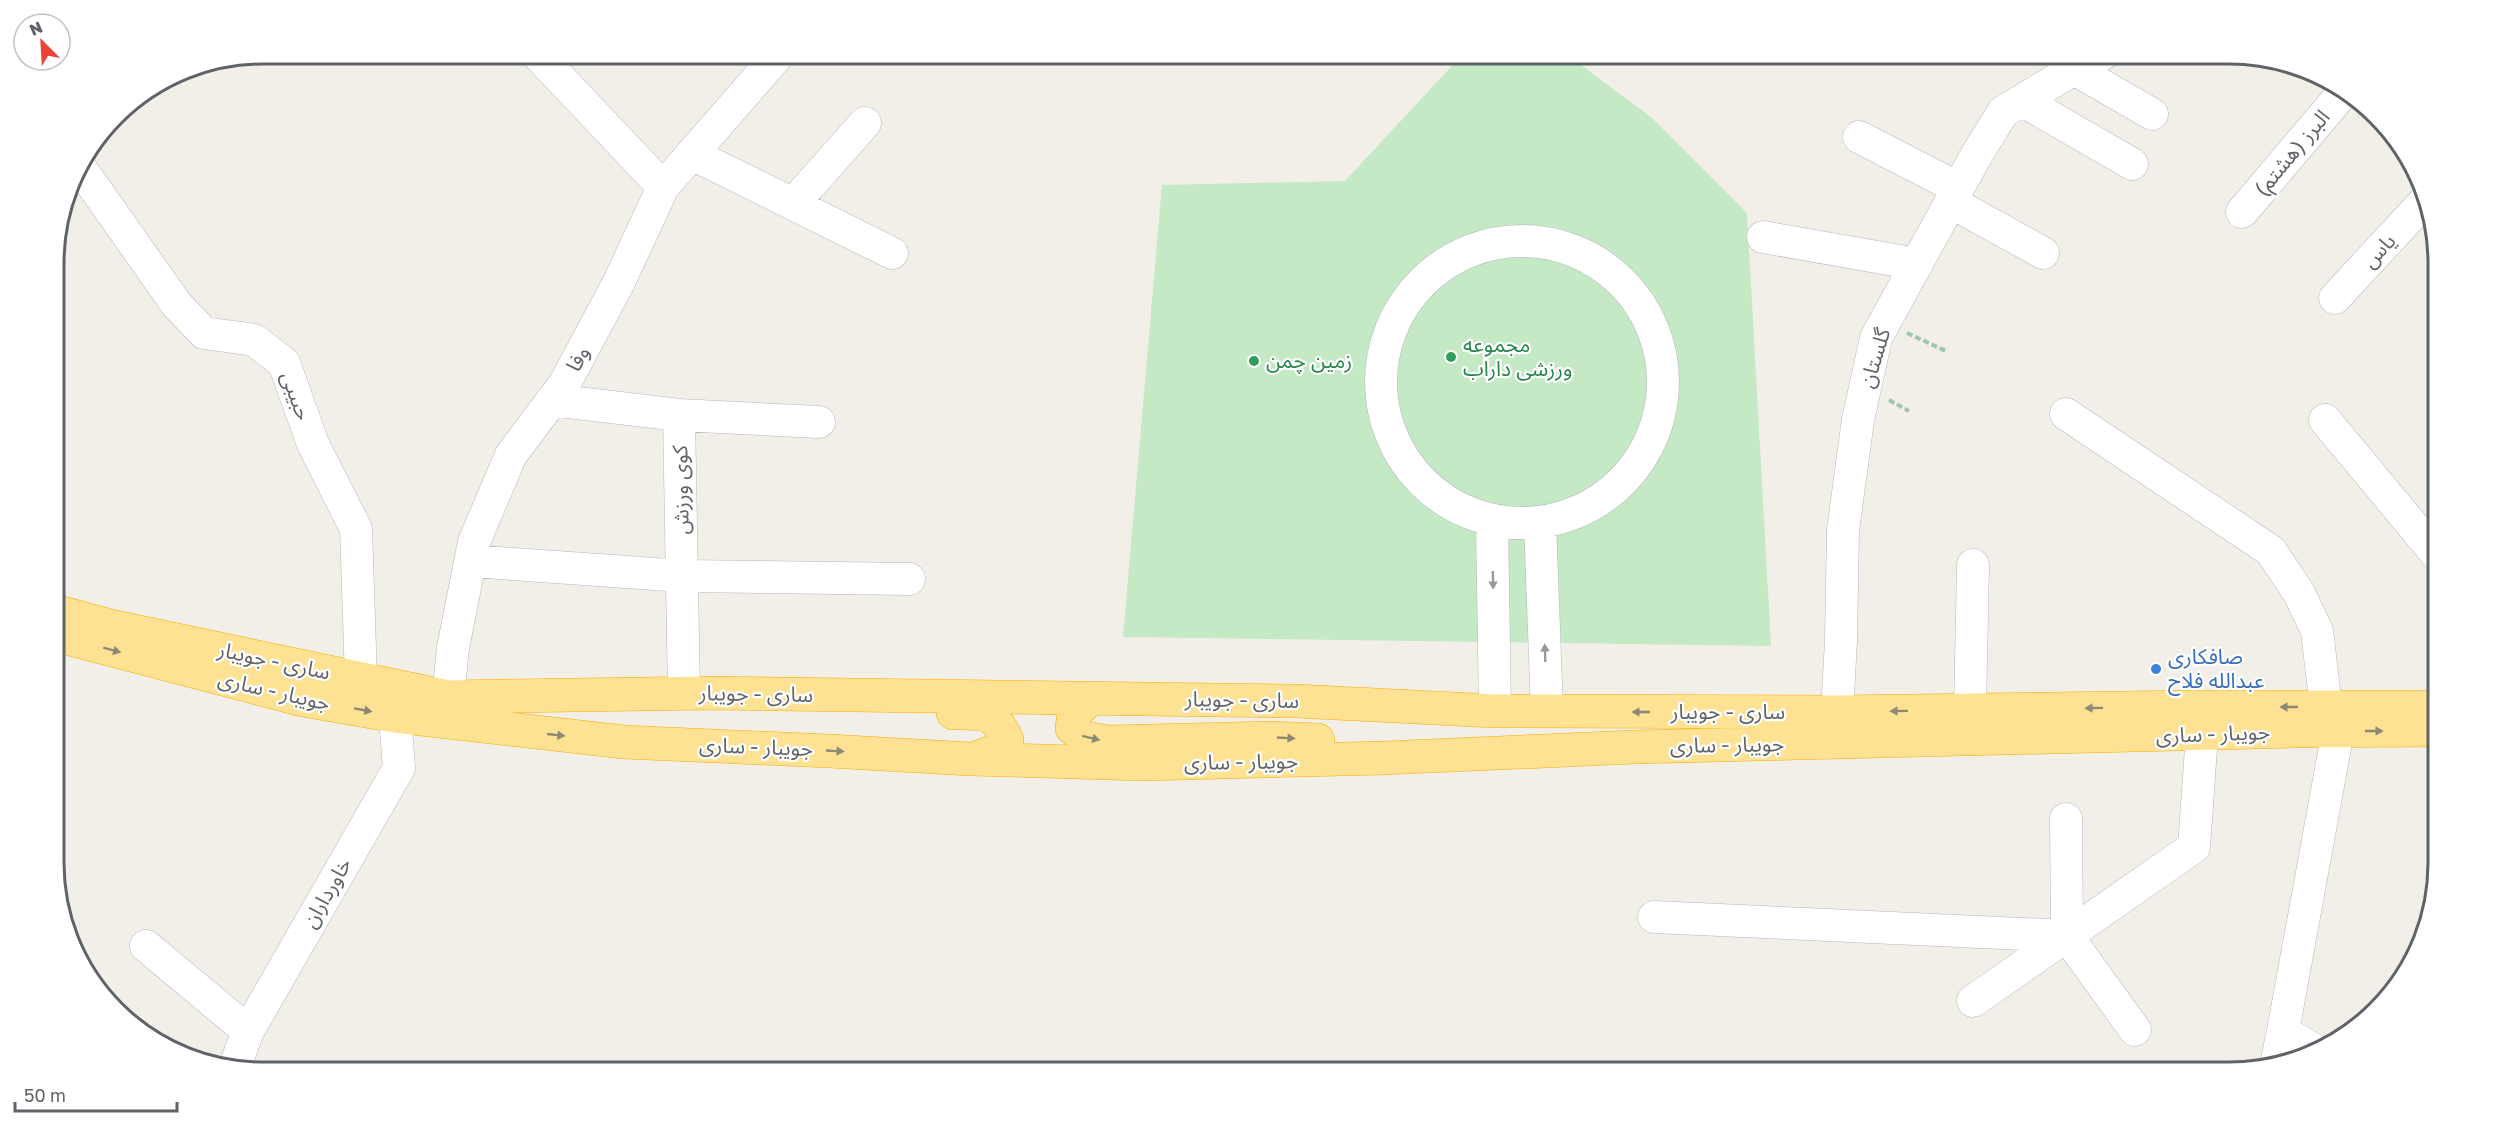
<svg xmlns="http://www.w3.org/2000/svg" width="2493" height="1126" font-family="'Golos Text','Noto Sans Arabic',sans-serif">
<style>
.green{fill:#c5e8c5}
.lines{fill:none;stroke-linecap:round;stroke-linejoin:round}
.minor-casing{stroke:#b5b8bc;stroke-width:33}
.highway-casing{stroke:#f9ab00;stroke-width:34}
.path{stroke:#9cc7a9;stroke-width:4;stroke-dasharray:6 3;stroke-linecap:butt}
.minor{stroke:#fff;stroke-width:32}
.highway{stroke:#fde293;stroke-width:33}
.oneway{fill:#979a9d}
.oneway2{fill:#8e8975}
.leisure-dot{fill:#2e9e5b;stroke:#fff;stroke-width:2}
.shop-dot{fill:#3f7fe0;stroke:#fff;stroke-width:2}
.labels{text-anchor:middle;stroke-width:4.5;stroke-linejoin:round;paint-order:stroke}
.street-label{font-size:21px;fill:#5f6368;stroke:#fff}
.leisure-label{font-size:21px;fill:#27864d;stroke:#fff;text-anchor:start}
.shop-label{font-size:21px;fill:#366cbe;stroke:#fff;text-anchor:start}
.rim{fill:none;stroke:#5f6368;stroke-width:3}
</style>
<rect width="100%" height="100%" fill="#f1efe8"/>
<!-- green -->
<path class="green" d="M 1463,54 L 1566,54 L 1651,117 L 1747,213 L 1771,646 L 1123,637 L 1162,185 L 1345,181 Z"/>
<g class="lines">
<!-- minor casing -->
<g class="minor-casing">
<path id="minor" d="M 537,54 L 663,187
M 2074,69 L 2152,114
M 2023,101 L 2132,164
M 1859,137 L 1958,188
M 692,154 L 892,253
M 79,166 L 177,305 L 204,333 L 254,340 L 284,363 L 313,444 L 356,529 L 361,679
M 1951,202 L 2043,253
M 793,204 L 865,123
M 2242,212 L 2341,95
M 1763,237 L 1917,264
M1381 382a141 141 0 1 1 282 0a141 141 0 1 1-282 0Z
M 2335,298 L 2423,203
M 552,400 L 679,415 L 684,693
M 2066,414 L 2271,551 L 2299,593 L 2317,631 L 2326,707
M 679,415 L 819,422
M 2325,420 L 2438,556
M 1492,522 L 1495,711
M 1540,523 L 1547,711
M 471,561 L 683,576 L 909,579
M 448,697 L 453,648 L 474,542 L 511,455 L 565,383 L 619,282 L 663,187 L 779,54
M 1970,710 L 1973,565
M 1837,712 L 1841,641 L 1843,530 L 1858,420 L 1876,338 L 1977,154 L 2003,112 L 2074,69 L 2103,54
M 2066,819 L 2067,936 L 2135,1030
M 1654,917 L 2067,936
M 146,946 L 248,1031
M 1973,1001 L 2194,847 L 2202,734
M 2311,1048 L 2283,1031 L 2338,731
M 2277,1060 L 2283,1031
M 235,1066 L 248,1031 L 399,768 L 395,716"/>
</g>
<!-- highway casing -->
<g class="highway-casing">
<path id="highway" d="M 55,611 L 110,626 L 448,697 L 710,693 L 1296,701 L 1495,711 L 1837,712 L 2193,707 L 2439,707
M 55,635 L 303,700 L 395,716 L 624,742 L 829,751 L 971,759 L 1143,764 L 1384,758 L 1635,747 L 2295,731 L 2439,730
M 1090,699 L 1074,714 L 1072,728 L 1085,738 L 1109,742 L 1271,738 L 1318,740
M 953,713 C 983,713 994,710 1007,740 L 995,751 L 973,759"/>
</g>
<!-- path -->
<path class="path" d="M 1907,333 L 1946,351
M 1889,400 L 1909,411"/>
<!-- minor -->
<use href="#minor" class="minor"/>
<!-- highway -->
<use href="#highway" class="highway"/>
</g>
<!-- one-way arrows -->
<defs><path id="oneway-solid" d="M-6-.8H1V-3.2L6.5 0L1 3.2V.8H-6Z" transform="scale(1.5)"/></defs>
<g class="oneway">
<use href="#oneway-solid" transform="translate(1493 580) rotate(89)"/>
<use href="#oneway-solid" transform="translate(1545 653) rotate(-92)"/>
</g>
<g class="oneway2">
<use href="#oneway-solid" transform="translate(112 650) rotate(15)"/>
<use href="#oneway-solid" transform="translate(2289 707) rotate(-180)"/>
<use href="#oneway-solid" transform="translate(2094 708) rotate(179)"/>
<use href="#oneway-solid" transform="translate(363 710) rotate(10)"/>
<use href="#oneway-solid" transform="translate(1899 711) rotate(179)"/>
<use href="#oneway-solid" transform="translate(1641 712) rotate(-180)"/>
<use href="#oneway-solid" transform="translate(2374 731)"/>
<use href="#oneway-solid" transform="translate(556 735) rotate(6)"/>
<use href="#oneway-solid" transform="translate(1091 738) rotate(14)"/>
<use href="#oneway-solid" transform="translate(1286 738) rotate(3)"/>
<use href="#oneway-solid" transform="translate(835 751) rotate(3)"/>
</g>
<!-- markers -->
<g class="leisure-dot">
<circle cx="1451" cy="357" r="6"/>
<circle cx="1254" cy="361" r="6"/>
</g>
<circle class="shop-dot" cx="2156" cy="669" r="6"/>
<g class="labels">
<!-- street labels -->
<g class="street-label">
<text transform="translate(2292 153) rotate(-50)" y="7">البرز (هشتم)</text>
<text transform="translate(2379 251) rotate(-47)" y="7">یاس</text>
<text transform="translate(1875 358) rotate(-73)" y="7">گلستان</text>
<text transform="translate(578 359) rotate(-62)" y="7">وفا</text>
<text transform="translate(296 396) rotate(70)" y="7">حبیبی</text>
<text transform="translate(681 490) rotate(-91)" y="7">کوی ورزش</text>
<text transform="translate(274 661) rotate(12)" y="7">ساری - جویبار</text>
<text transform="translate(274 691) rotate(13)" y="7">جویبار - ساری</text>
<text transform="translate(756 694) rotate(1)" y="7">ساری - جویبار</text>
<text transform="translate(1242 700) rotate(1)" y="7">ساری - جویبار</text>
<text x="1728" y="719">ساری - جویبار</text>
<text transform="translate(2213 734) rotate(-2)" y="7">جویبار - ساری</text>
<text transform="translate(1727 745) rotate(-1)" y="7">جویبار - ساری</text>
<text transform="translate(756 747) rotate(2)" y="7">جویبار - ساری</text>
<text transform="translate(1241 762) rotate(-1)" y="7">جویبار - ساری</text>
<text transform="translate(327 893) rotate(-60)" y="7">خاورداران</text>
</g>
<!-- leisure labels -->
<g class="leisure-label">
<text x="1463" y="352">مجموعه<tspan x="1463" dy="24">ورزشی داراب</tspan></text>
<text x="1266" y="368">زمین چمن</text>
</g>
<!-- shop labels -->
<g class="shop-label">
<text x="2168" y="664">صافکاری<tspan x="2168" dy="24">عبدالله فلاح</tspan></text>
</g>
</g>
<!-- crop -->
<path d="M0 0H2493V1126H0ZM263 64H2229A199 199 0 0 1 2428 263V863A199 199 0 0 1 2229 1062H263A199 199 0 0 1 64 863V263A199 199 0 0 1 263 64Z" fill="#fff" fill-rule="evenodd"/>
<path class="rim" d="M263 64H2229A199 199 0 0 1 2428 263V863A199 199 0 0 1 2229 1062H263A199 199 0 0 1 64 863V263A199 199 0 0 1 263 64Z"/>
<!-- north arrow -->
<g transform="translate(42 42) rotate(336)"><circle r="28" fill="#ffffff" stroke="#bfc1c3" stroke-width="1.5"/>
<path d="M0-4.5L10 22L0 15L-10 22Z" fill="#ea4335"/>
<text y="-9" font-size="16" font-weight="bold" text-anchor="middle" fill="#5f6368">N</text>
</g>
<!-- scale -->
<path d="M15 1102v9h162v-9" fill="none" stroke="#5f6368" stroke-width="3"/>
<text x="24" y="1102" font-size="18" fill="#5f6368" stroke="#ffffff" stroke-width="4.5" paint-order="stroke">50 m</text>
</svg>
